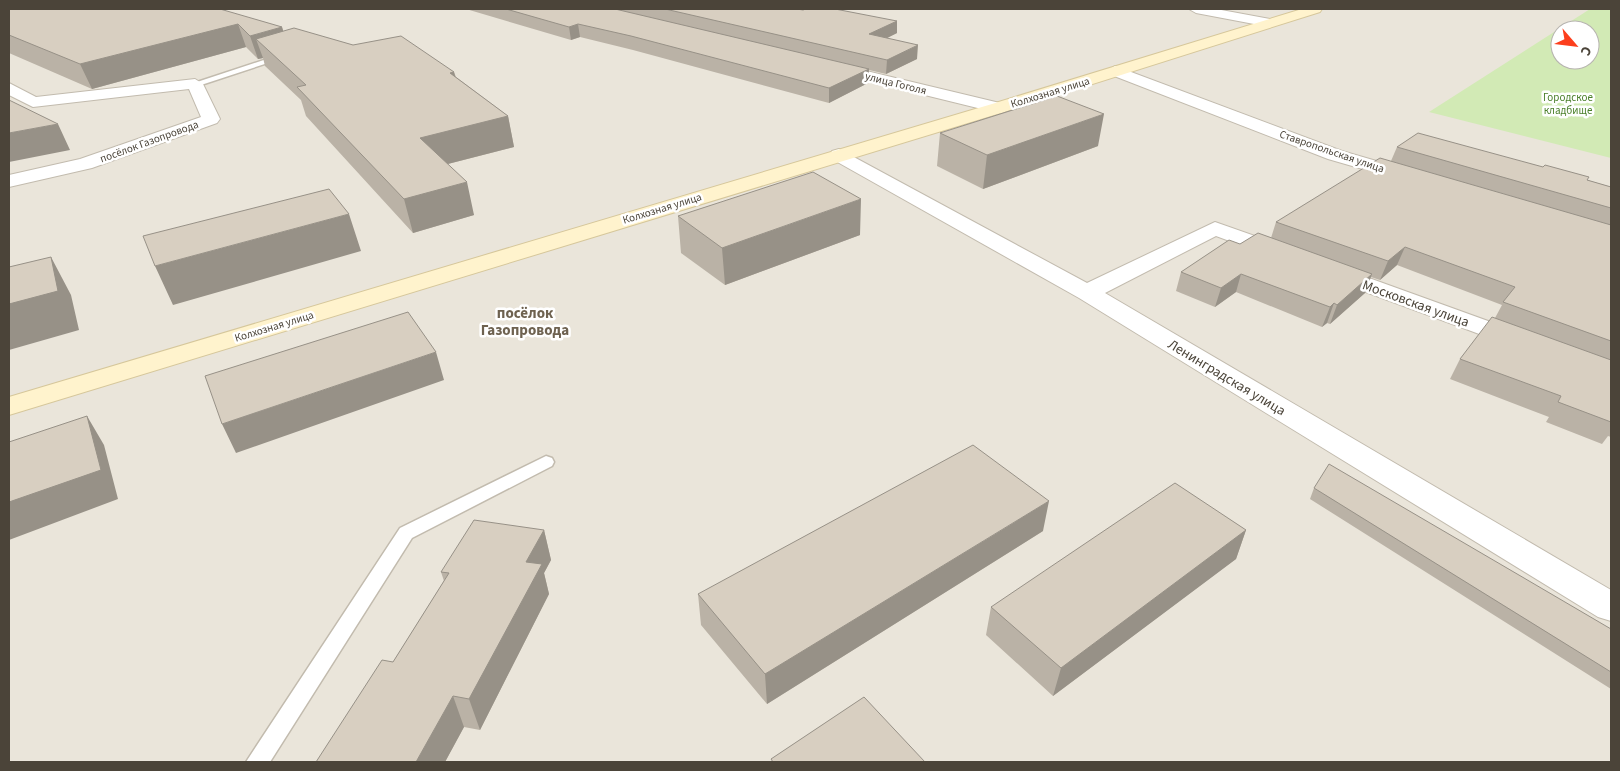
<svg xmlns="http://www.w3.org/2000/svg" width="1620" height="771" font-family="'Source Sans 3',sans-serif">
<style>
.residential{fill:#eae5da;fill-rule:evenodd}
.green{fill:#d2eab5;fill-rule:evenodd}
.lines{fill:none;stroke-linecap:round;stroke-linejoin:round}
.lane-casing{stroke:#c2bbae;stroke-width:3}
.street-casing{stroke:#c2bbae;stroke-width:2}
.secondary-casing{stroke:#d6c79b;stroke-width:2}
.lane{fill:#fff;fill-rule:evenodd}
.street{fill:#fff;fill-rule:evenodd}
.secondary{fill:#fff3cd;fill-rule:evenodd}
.wall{fill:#bab2a6}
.shaded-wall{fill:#979187}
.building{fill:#d8cfc1;stroke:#979187}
.labels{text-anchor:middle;stroke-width:5;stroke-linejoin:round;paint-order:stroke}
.far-street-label{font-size:11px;fill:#4b4439;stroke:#fff}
.far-park-label{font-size:11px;fill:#4a7f2a;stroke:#fff}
.street-label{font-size:14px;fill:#4b4439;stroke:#fff}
.neighbourhood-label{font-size:15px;font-weight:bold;fill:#6e6250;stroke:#fff}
</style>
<rect width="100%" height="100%" fill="#f6f3ec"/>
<!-- residential -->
<path class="residential" d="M 9,9 L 1611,9 L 1611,762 L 9,762 ZM 1560,30 L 1590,30 L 1590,60 L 1560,60 Z"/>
<!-- green -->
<path class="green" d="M 1590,9 L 1611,9 L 1611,158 L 1429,112 ZM 1560,30 L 1590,30 L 1590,60 L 1560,60 Z"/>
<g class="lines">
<!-- lane casing -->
<g class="lane-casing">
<path id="lane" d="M 279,55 L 286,57 L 198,86 L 191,84 Z
M 546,456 L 552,458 L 554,462 L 552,466 L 412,538 L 270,762 L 246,762 L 400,528 Z"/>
</g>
<!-- street casing -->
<g class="street-casing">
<path id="street" d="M 1189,9 L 1216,9 L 1270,19 L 1277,23 L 1270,27 L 1196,13 Z
M 833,63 L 1004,104 L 1007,108 L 1004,112 L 998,113 L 827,71 L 825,68 Z
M 1115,66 L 1342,151 L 1411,171 L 1414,175 L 1411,179 L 1404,181 L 1328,159 L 1109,74 L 1107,71 Z
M 195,79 L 203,84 L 220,119 L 217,123 L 92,168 L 9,187 L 9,175 L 80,159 L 201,117 L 189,89 L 33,107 L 9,95 L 9,83 L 36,97 Z
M 839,149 L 1087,283 L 1215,222 L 1289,248 L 1292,253 L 1289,258 L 1281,260 L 1216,236 L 1105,293 L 1611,590 L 1611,621 L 1598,617 L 1079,298 L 832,159 L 830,155 L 832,151 Z
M 1333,265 L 1527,335 L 1531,340 L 1527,345 L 1518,348 L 1509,345 L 1325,277 L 1321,272 L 1325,267 Z"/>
</g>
<!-- secondary casing -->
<g class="secondary-casing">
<path id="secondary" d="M 1302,9 L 1322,9 L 1320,12 L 1004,112 L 9,415 L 9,397 L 992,104 Z"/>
</g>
<!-- lane -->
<use href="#lane" class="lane"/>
<!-- street -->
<use href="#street" class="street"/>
<!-- secondary -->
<use href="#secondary" class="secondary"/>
</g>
<!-- wall -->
<path class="wall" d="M 9,9 L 282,27 L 283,31 L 353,45 L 454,72 L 456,77 L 508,116 L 514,147 L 448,164 L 474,215 L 413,233 L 306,116 L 301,100 L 265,66 L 263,58 L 258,59 L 246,47 L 92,89 L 9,53 Z
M 466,9 L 797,9 L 803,10 L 897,21 L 897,33 L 887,38 L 917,59 L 886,74 L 869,70 L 868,83 L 829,103 L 633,50 L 580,37 L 571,40 Z
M 940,133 L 1098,146 L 983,189 L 937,166 Z
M 1397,147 L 1587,180 L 1611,187 L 1611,437 L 1608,436 L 1602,444 L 1546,422 L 1549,417 L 1450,379 L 1460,359 L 1495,318 L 1502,305 L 1397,265 L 1380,280 L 1371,277 L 1365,293 L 1330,324 L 1327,323 L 1322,327 L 1236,292 L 1215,307 L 1176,291 L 1181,272 L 1240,244 L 1271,238 L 1276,222 L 1391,161 Z
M 678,216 L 860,235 L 725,285 L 681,253 Z
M 1314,488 L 1611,629 L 1611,689 L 1310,499 Z
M 544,530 L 551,560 L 544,573 L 549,594 L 480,730 L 464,727 L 445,762 L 316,762 L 393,662 L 444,581 L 441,572 Z
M 1246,530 L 1236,559 L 1053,696 L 986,635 L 991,607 Z
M 1043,531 L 767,704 L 701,625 L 698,594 Z"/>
<!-- shaded-wall -->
<path class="shaded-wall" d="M 897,21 L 897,33 L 869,47 L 869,34 Z
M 238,24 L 246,47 L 92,89 L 80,64 Z
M 578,24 L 580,37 L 571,40 L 569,27 Z
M 282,27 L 289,50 L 256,39 L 263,58 L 258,59 L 250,36 Z
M 918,45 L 917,59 L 886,74 L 887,60 Z
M 869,69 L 868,83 L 829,103 L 829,88 Z
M 454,72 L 461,100 L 450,73 Z
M 1104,114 L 1098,146 L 983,189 L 987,155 Z
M 508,116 L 514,147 L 428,169 L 420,138 Z
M 58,124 L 70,150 L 9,162 L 9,133 Z
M 467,182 L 474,215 L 413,233 L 404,199 Z
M 861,199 L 860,235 L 725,285 L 722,248 Z
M 349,214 L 361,251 L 173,305 L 155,266 Z
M 1405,247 L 1397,265 L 1380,280 L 1388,261 Z
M 51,257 L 71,295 L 79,330 L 9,350 L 9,304 Z
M 1241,274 L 1236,292 L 1215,307 L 1221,288 Z
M 1372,274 L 1365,293 L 1330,324 L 1337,305 Z
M 1334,303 L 1327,323 L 1322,327 L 1330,307 Z
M 436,352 L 444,380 L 236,453 L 222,424 Z
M 87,416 L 104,445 L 118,499 L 9,540 L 9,502 Z
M 1049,501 L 1043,531 L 767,704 L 765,674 Z
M 544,530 L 551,560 L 544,573 L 549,594 L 480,730 L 469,699 L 526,562 Z
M 1246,530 L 1236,559 L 1053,696 L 1061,668 Z
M 453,696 L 464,727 L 445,762 L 416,762 Z"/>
<!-- building -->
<path class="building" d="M 9,9 L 220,9 L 282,27 L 250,36 L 238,24 L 80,64 L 9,35 Z
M 506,9 L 615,9 L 869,69 L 829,88 L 631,36 L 578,24 L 569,27 Z
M 665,9 L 797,9 L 803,10 L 806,9 L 835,9 L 897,21 L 869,34 L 918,45 L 887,60 Z
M 294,28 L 353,45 L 401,36 L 454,72 L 450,73 L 508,116 L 420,138 L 467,182 L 404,199 L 297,87 L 306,85 L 256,39 Z
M 1057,96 L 1104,114 L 987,155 L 940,133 Z
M 9,100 L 58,124 L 9,133 Z
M 1418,133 L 1543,167 L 1545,165 L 1589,177 L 1587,180 L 1611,187 L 1611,208 L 1397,147 Z
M 1380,158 L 1611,225 L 1611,341 L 1503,302 L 1515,287 L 1405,247 L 1388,261 L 1276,222 Z
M 813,172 L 861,199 L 722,248 L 678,216 Z
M 329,189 L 349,214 L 155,266 L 143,236 Z
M 1258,233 L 1372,274 L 1337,305 L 1334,303 L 1330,307 L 1241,274 L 1221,288 L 1181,272 L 1229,240 L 1240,244 Z
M 51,257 L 58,291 L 9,304 L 9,267 Z
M 408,312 L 436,352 L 222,424 L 205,376 Z
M 1492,317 L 1611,360 L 1611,422 L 1558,402 L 1561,396 L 1460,359 Z
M 87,416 L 101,470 L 9,502 L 9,442 Z
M 973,445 L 1049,501 L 765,674 L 698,594 Z
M 1329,464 L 1524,578 L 1611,629 L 1611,672 L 1314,488 Z
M 1175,483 L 1246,530 L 1061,668 L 991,607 Z
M 474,520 L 544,530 L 526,562 L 542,564 L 469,699 L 453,696 L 416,762 L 316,762 L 382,660 L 393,662 L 449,573 L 441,572 Z
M 864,697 L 925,762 L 773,762 L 771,759 Z"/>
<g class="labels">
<!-- far-street labels -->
<g class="far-street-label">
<text transform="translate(896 83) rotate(14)" y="4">улица Гоголя</text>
<text transform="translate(1050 92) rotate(-17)" y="4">Колхозная улица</text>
<text transform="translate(149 141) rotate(-20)" y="4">посёлок Газопровода</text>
<text transform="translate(1332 151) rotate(19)" y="4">Ставропольская улица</text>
<text transform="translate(662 208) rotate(-17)" y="4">Колхозная улица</text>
<text transform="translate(274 326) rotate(-17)" y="4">Колхозная улица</text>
</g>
<!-- far-park labels -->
<g class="far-park-label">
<text x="1568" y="101">Городское<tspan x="1568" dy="13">кладбище</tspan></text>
</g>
<!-- street labels -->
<g class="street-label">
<text transform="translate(1416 303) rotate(20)" y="5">Московская улица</text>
<text transform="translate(1227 377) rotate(31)" y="5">Ленинградская улица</text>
</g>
<!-- neighbourhood labels -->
<g class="neighbourhood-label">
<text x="525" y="318">посёлок<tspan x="525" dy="17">Газопровода</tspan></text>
</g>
</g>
<!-- border -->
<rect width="1620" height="771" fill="none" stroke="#4b4439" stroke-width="20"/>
<!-- north arrow -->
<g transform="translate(1575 45) rotate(118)"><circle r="24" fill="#ffffff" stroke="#b7b4b0"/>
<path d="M0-4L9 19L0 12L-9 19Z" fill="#fc3f1d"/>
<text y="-8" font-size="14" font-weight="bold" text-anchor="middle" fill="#4b4439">С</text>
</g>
</svg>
